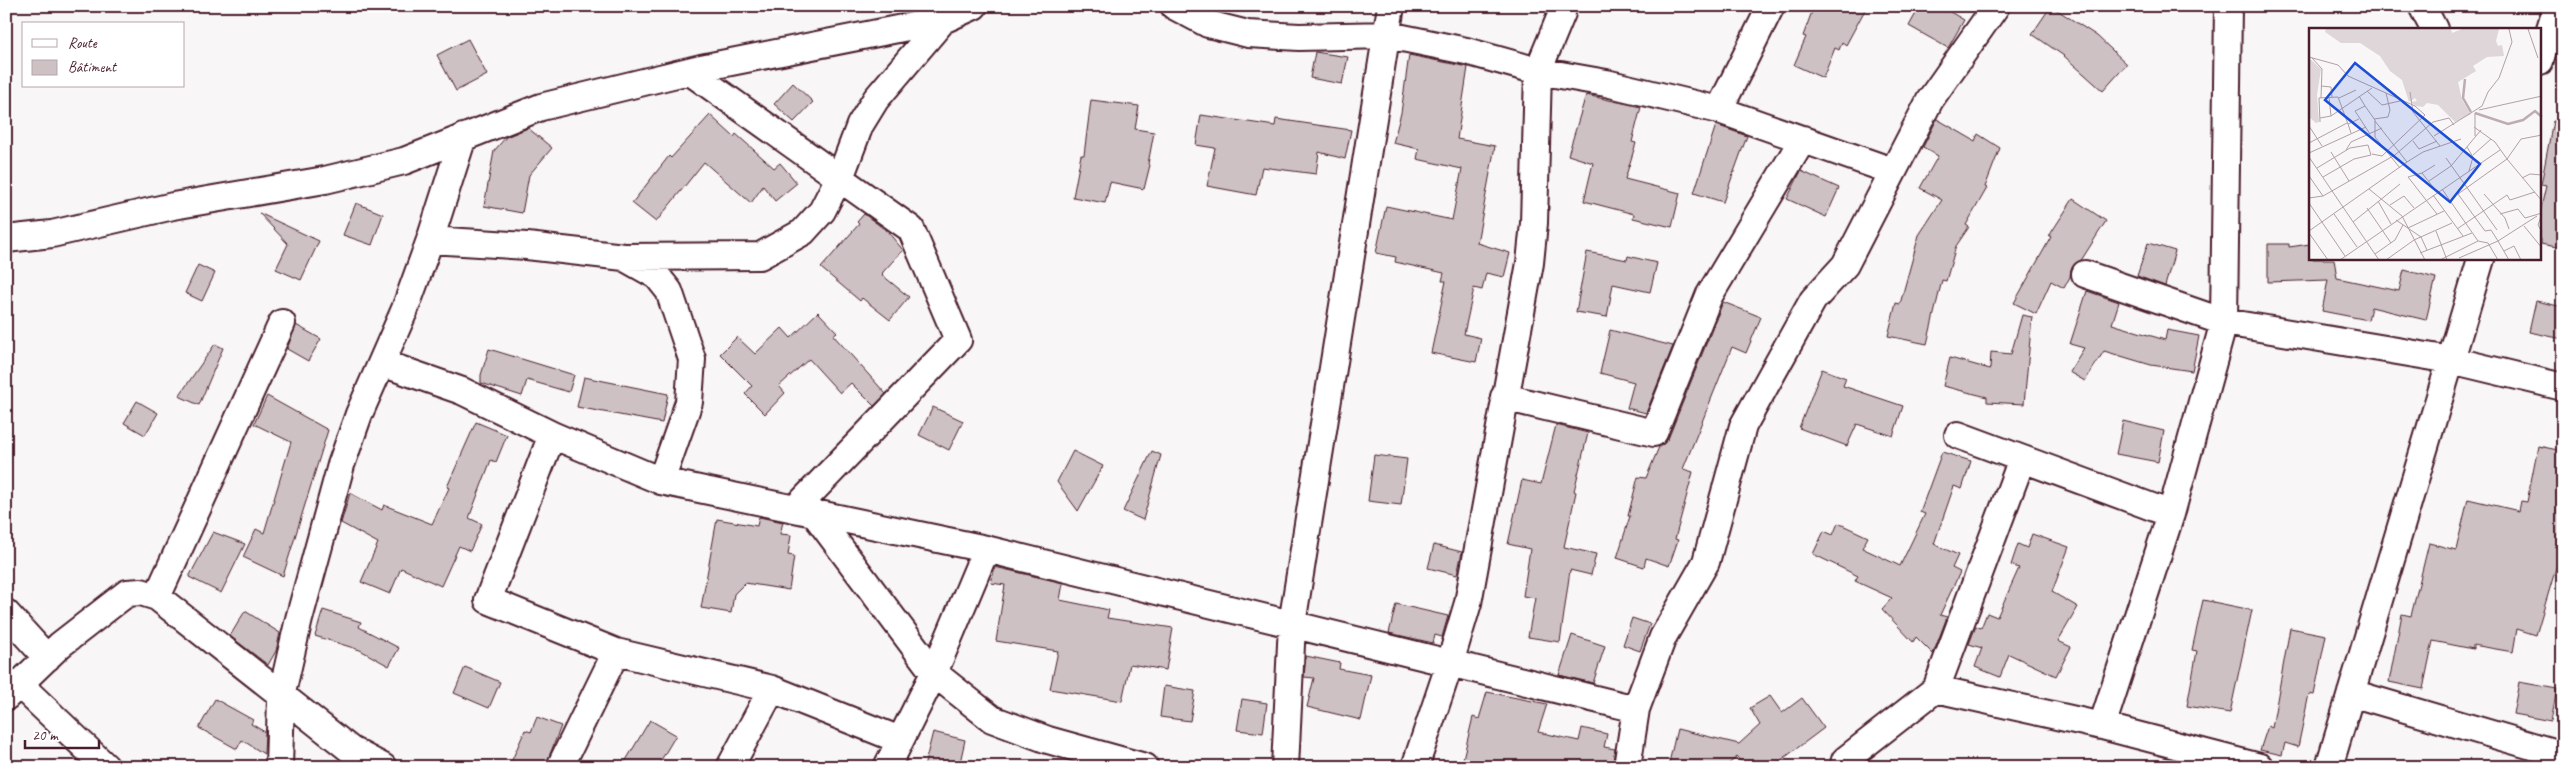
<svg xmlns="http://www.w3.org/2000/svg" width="2569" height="773" font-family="Caveat,sans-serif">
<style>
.building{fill:#cdc1c4;stroke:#4a1f2b}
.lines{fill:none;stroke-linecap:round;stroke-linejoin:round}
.street-casing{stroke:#4a1f2b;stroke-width:30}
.street{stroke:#fff;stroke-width:26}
.inset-river{fill:none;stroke:#bdadb0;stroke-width:2.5}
.inset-road{fill:none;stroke:#b2a0a5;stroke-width:1}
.view{fill:#1d4ed8;fill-opacity:0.15;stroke:#1d4ed8;stroke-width:2.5}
.inset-edge{fill:none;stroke:#4a1f2b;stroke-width:2.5}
</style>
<rect width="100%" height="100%" fill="#f8f6f7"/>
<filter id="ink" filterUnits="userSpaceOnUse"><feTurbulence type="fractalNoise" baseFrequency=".02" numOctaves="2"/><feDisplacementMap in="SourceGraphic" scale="10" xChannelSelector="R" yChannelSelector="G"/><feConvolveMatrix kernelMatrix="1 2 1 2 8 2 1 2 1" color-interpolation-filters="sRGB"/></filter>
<g filter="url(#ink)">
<!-- building -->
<path class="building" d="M 1814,6 L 1867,6 L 1846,45 L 1842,42 L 1839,50 L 1835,48 L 1823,78 L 1794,65 L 1806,37 L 1803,36 Z
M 1920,6 L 1940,6 L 1964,20 L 1948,48 L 1909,26 Z
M 2051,6 L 2097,36 L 2127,64 L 2103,91 L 2064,56 L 2032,34 Z
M 468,39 L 487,75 L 456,91 L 437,55 Z
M 1315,52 L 1348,57 L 1342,84 L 1310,78 Z
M 1409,55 L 1468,67 L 1457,139 L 1495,146 L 1477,243 L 1510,253 L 1504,277 L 1486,273 L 1482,290 L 1474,288 L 1464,334 L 1481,338 L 1476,362 L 1431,353 L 1446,281 L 1442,281 L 1444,273 L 1395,262 L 1396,257 L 1376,253 L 1386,206 L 1452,220 L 1462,169 L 1417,159 L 1419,149 L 1393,143 L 1401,113 Z
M 793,83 L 813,102 L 794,122 L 774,104 Z
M 1586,95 L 1641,107 L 1632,142 L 1636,143 L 1625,179 L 1680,193 L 1672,227 L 1633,218 L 1634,214 L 1584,201 L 1593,163 L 1568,155 Z
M 1091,100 L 1139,106 L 1135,129 L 1154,132 L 1148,164 L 1150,165 L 1144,189 L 1110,182 L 1105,203 L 1073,197 L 1081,155 L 1084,155 Z
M 710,115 L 734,137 L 736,134 L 774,168 L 780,163 L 797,183 L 775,201 L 763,186 L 751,203 L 704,162 L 656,222 L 632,203 L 669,156 L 671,158 Z
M 1201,115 L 1275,126 L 1276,119 L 1351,130 L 1345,159 L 1319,152 L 1316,174 L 1262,167 L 1256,195 L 1207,186 L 1215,148 L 1196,145 Z
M 1937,119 L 1975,141 L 1978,134 L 2000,148 L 1985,187 L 1987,188 L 1966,225 L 1969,227 L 1956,246 L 1946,281 L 1942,280 L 1927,344 L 1888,336 L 1896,303 L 1900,304 L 1919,235 L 1942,200 L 1920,188 L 1938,156 L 1923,147 Z
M 2553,121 L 2563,122 L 2563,248 L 2540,244 L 2540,212 L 2546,186 L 2541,185 Z
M 1716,125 L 1747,136 L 1723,202 L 1694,193 Z
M 528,128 L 552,148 L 529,175 L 522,213 L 484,206 L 494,151 L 506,137 Z
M 1801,171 L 1839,188 L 1826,217 L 1787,199 Z
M 2073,199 L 2106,221 L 2082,259 L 2071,269 L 2070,277 L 2064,288 L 2051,281 L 2036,314 L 2014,303 L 2051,237 L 2049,236 Z
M 356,203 L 383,214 L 372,245 L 343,235 Z
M 259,213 L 319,241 L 301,280 L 276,269 L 288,244 Z
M 864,214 L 887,231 L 903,250 L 883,272 L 882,275 L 909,297 L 890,320 L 862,298 L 860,301 L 821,268 L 859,224 L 857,222 Z
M 2148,243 L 2175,251 L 2165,286 L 2137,276 Z
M 2268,244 L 2289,244 L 2289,247 L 2310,244 L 2310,259 L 2334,259 L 2337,278 L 2399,291 L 2404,270 L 2436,278 L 2426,320 L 2371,307 L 2368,320 L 2322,311 L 2328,280 L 2268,282 Z
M 1587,252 L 1627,260 L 1628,256 L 1657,263 L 1650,292 L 1613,284 L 1607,317 L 1576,312 Z
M 198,265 L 215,273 L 202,301 L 185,293 Z
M 2087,291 L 2119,302 L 2112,324 L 2165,340 L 2167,330 L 2199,336 L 2192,371 L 2151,365 L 2104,351 L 2085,381 L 2069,372 L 2084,348 L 2070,344 Z
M 2536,301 L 2563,307 L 2563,339 L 2529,332 Z
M 1723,302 L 1761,317 L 1746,353 L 1732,347 L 1683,469 L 1693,472 L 1675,539 L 1678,540 L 1669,566 L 1646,558 L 1644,567 L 1617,558 L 1630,516 L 1628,516 L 1638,477 L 1646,478 L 1659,447 L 1668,439 Z
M 818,312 L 837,332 L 833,335 L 886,394 L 874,406 L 851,383 L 840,393 L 809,359 L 779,386 L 785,393 L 765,414 L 745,394 L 752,386 L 720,354 L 737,337 L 755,354 L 782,328 L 791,338 Z
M 2022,315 L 2032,317 L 2024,404 L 1987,402 L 1987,397 L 1943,386 L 1950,358 L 1990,369 L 1991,352 L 2011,354 Z
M 296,325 L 321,339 L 308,361 L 287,349 Z
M 1610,330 L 1673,346 L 1646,413 L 1627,408 L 1634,382 L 1600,373 Z
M 215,344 L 223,348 L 199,405 L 179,396 Z
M 489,349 L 574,375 L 569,392 L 527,380 L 522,396 L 481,383 L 481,375 Z
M 1822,369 L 1846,378 L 1843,386 L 1903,406 L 1893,436 L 1857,424 L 1847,446 L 1799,428 Z
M 584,377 L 668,394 L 662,423 L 577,407 Z
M 267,396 L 328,430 L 283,576 L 243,557 L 256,529 L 264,533 L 291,442 L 254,424 Z
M 137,401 L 158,413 L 145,435 L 124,423 Z
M 933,407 L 963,421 L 949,450 L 919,435 Z
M 2123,421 L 2164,431 L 2158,462 L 2116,454 Z
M 476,422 L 507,435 L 496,462 L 491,460 L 469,518 L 482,524 L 470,551 L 459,546 L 441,586 L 401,568 L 390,594 L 361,582 L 378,543 L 341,523 L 350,493 L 382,510 L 384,505 L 432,524 L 449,488 L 447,487 Z
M 1556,425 L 1588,433 L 1574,491 L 1576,492 L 1564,547 L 1596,554 L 1591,575 L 1570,570 L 1560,642 L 1528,637 L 1535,598 L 1523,596 L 1530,549 L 1508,544 L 1522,480 L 1541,484 Z
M 2538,446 L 2563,451 L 2563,562 L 2558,561 L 2536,635 L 2517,629 L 2513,652 L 2473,645 L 2473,649 L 2433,641 L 2423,689 L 2389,682 L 2402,614 L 2411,616 L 2429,543 L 2456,550 L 2468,499 L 2519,511 L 2521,501 L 2527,502 Z
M 1073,451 L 1103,466 L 1078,511 L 1057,482 Z
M 1152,451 L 1161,455 L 1143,520 L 1123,511 Z
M 1942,452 L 1971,461 L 1962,489 L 1954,486 L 1934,544 L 1958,555 L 1952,568 L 1960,572 L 1940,615 L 1947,617 L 1933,654 L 1916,637 L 1913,642 L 1882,609 L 1892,598 L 1855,581 L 1858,576 L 1813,554 L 1824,531 L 1833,535 L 1838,523 L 1868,537 L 1862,548 L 1900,566 L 1925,514 L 1920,512 Z
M 1374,455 L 1407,459 L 1401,505 L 1368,501 Z
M 759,517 L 783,522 L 780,534 L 791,535 L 788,555 L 794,556 L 789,590 L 745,583 L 734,594 L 731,613 L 701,608 L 717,519 L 757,526 Z
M 213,532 L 245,544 L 221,593 L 189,577 Z
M 2032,534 L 2069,547 L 2052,592 L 2078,607 L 2058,641 L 2071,647 L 2056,676 L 2009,654 L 2000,677 L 1975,667 L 1982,648 L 1969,644 L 1976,626 L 1981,628 L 1987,613 L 1997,617 L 2019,568 L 2011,565 L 2018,544 L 2027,548 Z
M 1434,545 L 1462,552 L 1457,575 L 1428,568 Z
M 995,567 L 1063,583 L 1060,600 L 1109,610 L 1107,618 L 1173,628 L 1166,670 L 1130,664 L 1122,701 L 1050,689 L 1058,651 L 996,641 L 1005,585 L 991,583 Z
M 2203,600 L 2252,610 L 2230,713 L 2187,706 L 2197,651 L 2192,650 Z
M 1396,604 L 1448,616 L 1442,637 L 1435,635 L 1433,643 L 1389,633 Z
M 323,610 L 361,622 L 359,627 L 399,648 L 389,666 L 360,650 L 315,636 Z
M 245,611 L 280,633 L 276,651 L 268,665 L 230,636 Z
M 1632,618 L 1650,624 L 1640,651 L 1623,645 Z
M 2290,628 L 2326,635 L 2314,695 L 2309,694 L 2298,747 L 2285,743 L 2282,755 L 2260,750 L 2268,726 L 2272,728 Z
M 1572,635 L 1605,646 L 1593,683 L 1559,675 Z
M 1306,656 L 1340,663 L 1339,669 L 1371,675 L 1361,720 L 1307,707 L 1314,678 L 1304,677 Z
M 465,667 L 500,682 L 489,708 L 454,693 Z
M 2519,682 L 2557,689 L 2551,721 L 2513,714 Z
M 1164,686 L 1195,691 L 1190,721 L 1160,717 Z
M 1487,692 L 1547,704 L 1538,732 L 1579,741 L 1582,728 L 1607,734 L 1604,747 L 1615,749 L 1612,767 L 1461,767 L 1473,717 L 1479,719 Z
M 1770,696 L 1782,713 L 1802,698 L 1824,728 L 1772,767 L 1746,767 L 1737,757 L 1725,767 L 1668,767 L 1677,729 L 1739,744 L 1760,725 L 1750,708 Z
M 215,699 L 253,720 L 251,724 L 265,732 L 264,754 L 242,740 L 237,749 L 199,728 Z
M 1242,699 L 1267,703 L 1263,733 L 1237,730 Z
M 537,717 L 561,726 L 545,767 L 509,767 L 525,730 L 531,732 Z
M 650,720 L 676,735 L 657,767 L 622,767 Z
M 933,732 L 965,740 L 959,767 L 924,767 Z"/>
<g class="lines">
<!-- street casing -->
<g class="street-casing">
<path id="street" d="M 1174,6 L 1208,24 L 1248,34 L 1299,37 L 1388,35 L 1466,51 L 1538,71 L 1606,83 L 1719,110 L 1892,171
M 2422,6 L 2434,29
M 2540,61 L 2557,6
M 689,71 L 911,229 L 958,340 L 795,509
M 1719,110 L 1771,6
M 6,239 L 52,234 L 173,206 L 325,180 L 404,161 L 541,107 L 701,68 L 943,20 L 974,6
M 430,240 L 527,246 L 624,257 L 760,256 L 803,232 L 822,211 L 843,170 L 860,125 L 876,99 L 943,20
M 625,258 L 657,276 L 669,291 L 692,359 L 689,402 L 661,481
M 2085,274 L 2224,322 L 2451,360 L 2563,387
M 382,363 L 462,391 L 552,435 L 488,600 L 616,652 L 772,689 L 900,740
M 1504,397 L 1654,433 L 1709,296 L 1803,139
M 552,435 L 661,481 L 814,513 L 934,673 L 992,719 L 1048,740 L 1145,767
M 1958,435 L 2171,514
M 814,513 L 986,549 L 1636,709
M 157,597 L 282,323
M 6,613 L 47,658
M 19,684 L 106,767
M 1936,689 L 2022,459
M 2351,693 L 2563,755
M 6,697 L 60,645 L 127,593 L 141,592 L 157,597 L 351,750 L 383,767
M 2102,726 L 2171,514 L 2224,322 L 2228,6
M 279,767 L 281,697 L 299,619 L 341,465 L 359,414 L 405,309 L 430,240 L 463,137
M 560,767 L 616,652
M 730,767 L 772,689
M 887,767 L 934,673 L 986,549
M 1285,767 L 1292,624 L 1391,6
M 1415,767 L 1450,663 L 1468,603 L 1530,263 L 1534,223 L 1538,71 L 1562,13 L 1562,6
M 1627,767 L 1636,709 L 1663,637 L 1706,562 L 1743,426 L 1813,300 L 1845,265 L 1930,100 L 1996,6
M 1843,767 L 1845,760 L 1936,689 L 2102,726 L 2260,767
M 2329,767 L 2481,259"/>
</g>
<!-- street -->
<use href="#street" class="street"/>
</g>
</g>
<!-- overview -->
<g transform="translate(2309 28)">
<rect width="232" height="232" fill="#f8f6f7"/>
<path d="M 17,1 L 142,1 L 143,5 L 153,1 L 190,1 L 187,13 L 189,18 L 193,17 L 195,28 L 178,29 L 164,38 L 167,43 L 149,54 L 153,72 L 162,86 L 146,94 L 129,77 L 118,75 L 114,79 L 107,78 L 102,74 L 108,73 L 106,70 L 100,74 L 93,52 L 81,43 L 71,28 L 51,15 L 32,15 L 16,4 ZM 0,30 L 12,41 L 8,67 L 10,94 L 7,95 L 0,89 Z" fill="#ded6d9"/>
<path class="inset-river" d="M 156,51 L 154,70 L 162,84M 166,85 L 199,96 L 214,92 L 226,83 L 233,89"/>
<path class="inset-road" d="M 219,1 L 229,30M 0,29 L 29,37 L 39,48 L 106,78 L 116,87 L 73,128 L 63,126M 3,30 L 13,41 L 12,70M 12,58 L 22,59 L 23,69M 58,63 L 73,77 L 91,73M 101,64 L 104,84 L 131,118M 50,68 L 56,78 L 46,83 L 61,106M 30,70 L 47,62M 56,78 L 66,92 L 66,109 L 91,140M 170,82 L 233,68M 22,88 L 63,60M 11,90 L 22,88 L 20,69M 65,91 L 79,89 L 81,82 L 77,65M 66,93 L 98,134M 11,94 L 10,70 L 29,69 L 39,96M 0,98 L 13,118M 165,99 L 186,114 L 198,131M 42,105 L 39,96 L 50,91M 125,108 L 173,78 L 179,64 L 190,50 L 203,14 L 200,1M 166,108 L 166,85M 104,113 L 110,121 L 128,113M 0,115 L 38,95M 158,119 L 164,129 L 160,143M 37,122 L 42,114 L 73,100M 22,124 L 40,153M 0,125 L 57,99M 164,127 L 182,111M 0,129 L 70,232M 137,130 L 188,202M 198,131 L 212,111 L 233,107M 8,140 L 41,120 L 59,117 L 62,127 L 45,131 L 14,149M 113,145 L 126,137M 0,148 L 14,168M 213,150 L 221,146 L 233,147M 120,153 L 142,138 L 172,102M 60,161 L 93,188 L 116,232M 133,161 L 169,213 L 179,215 L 189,232M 175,166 L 196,190 L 200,201M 124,167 L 154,208M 0,170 L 14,168 L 86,127 L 124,94 L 140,90 L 145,97M 69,173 L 82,196M 0,175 L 36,228M 81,177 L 95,168 L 105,180M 58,180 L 82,215M 25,186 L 48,219M 128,186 L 99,149 L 113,145 L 128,164M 191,186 L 209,181 L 216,190 L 233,185M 233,186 L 229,197 L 233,204M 228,188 L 189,213 L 182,202 L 176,203 L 149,166 L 198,131 L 233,173M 87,192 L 112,209 L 118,222M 44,194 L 91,156M 215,198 L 233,220M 99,200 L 135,183M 148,201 L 198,167 L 201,172 L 226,164M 0,203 L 98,134 L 114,124 L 152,111M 127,203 L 138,232M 0,205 L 19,232M 195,223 L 205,218 L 212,232M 111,225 L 163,205M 66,226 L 86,212 L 94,197M 150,230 L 189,213 L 200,232M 31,232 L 191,122M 77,232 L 105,212 L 143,195M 131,232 L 169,213"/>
<path class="view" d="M 46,35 L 171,136 L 141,174 L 16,72 Z"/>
<rect width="232" height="232" class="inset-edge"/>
</g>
<!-- margin -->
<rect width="2569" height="773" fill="none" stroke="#fff" stroke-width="25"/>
<rect x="12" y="12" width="2544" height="748" fill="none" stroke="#4a1f2b" stroke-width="2" filter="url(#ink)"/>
<!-- legend -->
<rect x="22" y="22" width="162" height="65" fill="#ffffff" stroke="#b7a5aa"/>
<rect x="32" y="39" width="25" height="8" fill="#ffffff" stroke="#b7a5aa"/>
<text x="68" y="48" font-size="15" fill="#4a1f2b">Route</text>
<rect x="32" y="60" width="25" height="15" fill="#cdc1c4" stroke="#b7a5aa"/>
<text x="68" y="72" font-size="15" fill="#4a1f2b">Bâtiment</text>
<!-- scale -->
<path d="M25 740v8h74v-8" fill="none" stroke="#4a1f2b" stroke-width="2.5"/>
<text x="32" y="740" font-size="15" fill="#4a1f2b" stroke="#ffffff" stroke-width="4" paint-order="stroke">20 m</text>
</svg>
